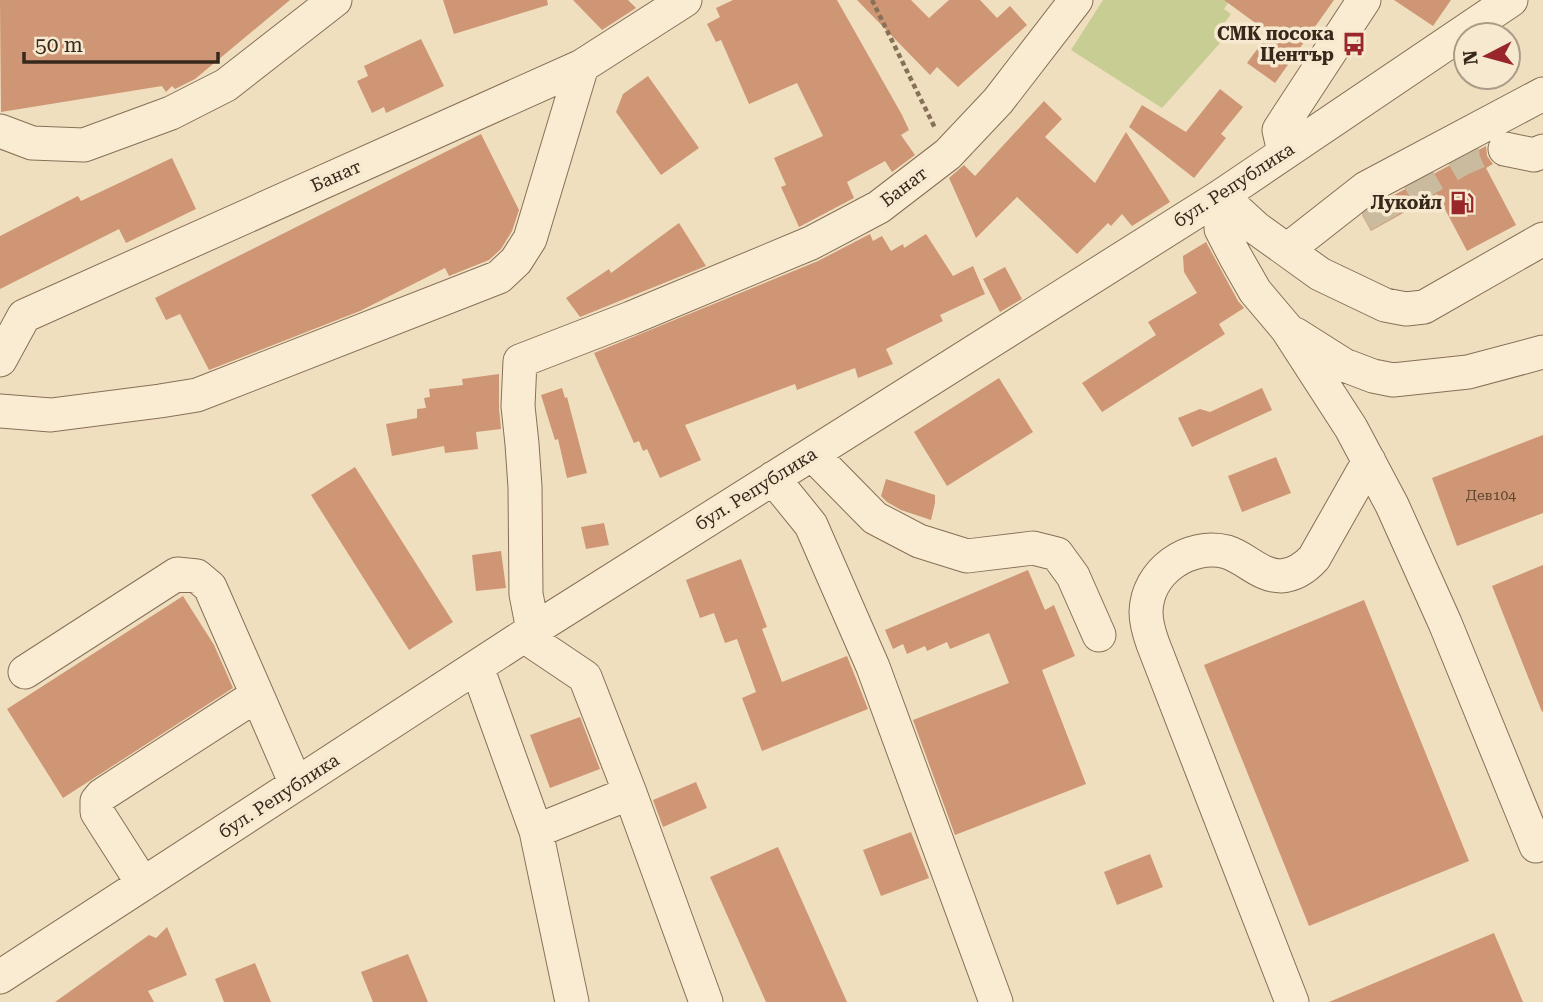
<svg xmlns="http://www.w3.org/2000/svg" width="1543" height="1002" font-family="'Roboto Serif',serif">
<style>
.green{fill:#c8cd93}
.building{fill:#ce9674}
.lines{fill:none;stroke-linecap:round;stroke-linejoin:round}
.minor-tunnel{stroke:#caba9e;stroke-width:33;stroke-dasharray:33 17;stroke-linecap:butt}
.minor-casing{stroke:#886f57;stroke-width:35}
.path{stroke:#886f57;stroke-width:4.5;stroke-dasharray:5 3.5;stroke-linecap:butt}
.minor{stroke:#f9ecd2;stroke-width:33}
.labels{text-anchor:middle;stroke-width:7;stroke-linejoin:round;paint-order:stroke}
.number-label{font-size:14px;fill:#5d4432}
.poi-label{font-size:18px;font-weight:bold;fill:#37281c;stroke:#f6e9cf;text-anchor:end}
.street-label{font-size:18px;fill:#37281c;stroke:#f6e9cf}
</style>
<rect width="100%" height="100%" fill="#efdfbf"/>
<!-- green -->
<path class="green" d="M 1103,0 L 1230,0 L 1224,9 L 1231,14 L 1214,37 L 1221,42 L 1162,108 L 1071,50 Z"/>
<!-- building -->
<path class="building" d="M 0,0 L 290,0 L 195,79 L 175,89 L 172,86 L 166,92 L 162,86 L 1,112 Z
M 443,0 L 547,0 L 548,5 L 454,34 Z
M 573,0 L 628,0 L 636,8 L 602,30 Z
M 733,0 L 837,0 L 902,115 L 909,130 L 901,135 L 915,155 L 892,172 L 885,161 L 847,182 L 854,198 L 799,227 L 781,187 L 786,185 L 774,158 L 823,136 L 797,83 L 749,104 L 721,40 L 716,42 L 707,24 L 720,17 L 716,8 Z
M 857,0 L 911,0 L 929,18 L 949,0 L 980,0 L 997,18 L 1010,6 L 1027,25 L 958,87 L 937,67 L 930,75 Z
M 1224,0 L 1334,0 L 1275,83 L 1247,63 L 1269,33 Z
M 1394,0 L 1451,0 L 1433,26 Z
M 421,39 L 444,86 L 386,113 L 384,107 L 372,113 L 357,81 L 368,76 L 364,66 Z
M 648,76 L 699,148 L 661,175 L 616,112 L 623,94 Z
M 1220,89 L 1243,107 L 1221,134 L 1226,138 L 1194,178 L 1129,127 L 1142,105 L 1186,132 Z
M 1044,101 L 1062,119 L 1045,137 L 1095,183 L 1126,132 L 1170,202 L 1132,226 L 1122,214 L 1111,226 L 1108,223 L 1077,254 L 1017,197 L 976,238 L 949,178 L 964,165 L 975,176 Z
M 481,134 L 519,210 L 512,231 L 501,249 L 489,260 L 449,276 L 445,268 L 360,311 L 209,370 L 180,314 L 166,320 L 155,298 Z
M 1486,146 L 1487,156 L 1493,164 L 1486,168 L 1516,225 L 1467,251 L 1437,194 L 1371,231 L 1362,215 L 1377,204 Z
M 172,158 L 196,209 L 126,243 L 119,229 L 0,289 L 0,236 L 78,196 L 81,201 Z
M 679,223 L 706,266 L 580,317 L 566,298 L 609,269 L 611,273 Z
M 870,234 L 873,241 L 882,236 L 891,251 L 903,244 L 904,248 L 926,234 L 953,276 L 973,266 L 985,294 L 940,315 L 943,321 L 886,349 L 893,364 L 858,378 L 855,368 L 797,390 L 795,384 L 685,425 L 701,460 L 660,478 L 647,449 L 643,451 L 639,441 L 634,443 L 594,353 L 818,261 Z
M 1206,242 L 1238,301 L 1244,308 L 1219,324 L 1225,334 L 1102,412 L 1082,383 L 1156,335 L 1148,322 L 1197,293 L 1184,272 L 1183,256 Z
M 1005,267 L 1022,299 L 1000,312 L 983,279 Z
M 499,374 L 499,408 L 501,429 L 476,432 L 478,449 L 445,453 L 444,446 L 392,456 L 386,424 L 417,418 L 417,409 L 426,408 L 424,398 L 430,397 L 429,389 L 463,385 L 462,379 Z
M 999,378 L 1033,432 L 947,486 L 914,432 Z
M 562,388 L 565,398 L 567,397 L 587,473 L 567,478 L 558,439 L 555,440 L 541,395 Z
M 1262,388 L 1272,410 L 1192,447 L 1178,418 L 1200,409 L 1210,412 Z
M 1543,435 L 1543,513 L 1457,546 L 1432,478 Z
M 1276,457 L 1291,493 L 1242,512 L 1228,476 Z
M 355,467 L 453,622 L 409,650 L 311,495 Z
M 886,479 L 935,495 L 935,503 L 931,520 L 901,510 L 887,502 L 881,496 Z
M 604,523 L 609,545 L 586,549 L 581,527 Z
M 501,551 L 506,588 L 476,591 L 472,555 Z
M 741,559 L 767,627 L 762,629 L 782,682 L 847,656 L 868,709 L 762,751 L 742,698 L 756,692 L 737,639 L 725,643 L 714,613 L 700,618 L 686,580 Z
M 1543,565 L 1543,711 L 1542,712 L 1492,586 Z
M 1028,570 L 1045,610 L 1054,605 L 1075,656 L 1042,670 L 1086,784 L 955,835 L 913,720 L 1009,683 L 989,633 L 950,649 L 947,642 L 927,651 L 925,646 L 907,654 L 903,644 L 893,649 L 885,630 Z
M 183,596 L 214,645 L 233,688 L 63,798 L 7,709 Z
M 1364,600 L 1469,861 L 1309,926 L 1204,665 Z
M 580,717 L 600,769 L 550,788 L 530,735 Z
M 696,782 L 707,808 L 663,827 L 653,800 Z
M 911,832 L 929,878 L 881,896 L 863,850 Z
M 778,847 L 847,1002 L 766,1002 L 710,877 Z
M 1150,854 L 1163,887 L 1117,905 L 1104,872 Z
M 167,927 L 187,975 L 148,991 L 154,1002 L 55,1002 L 149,935 L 156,938 Z
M 1494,933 L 1523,1002 L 1329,1002 Z
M 408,954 L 428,1002 L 373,1002 L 361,972 Z
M 255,963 L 271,1002 L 224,1002 L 215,979 Z"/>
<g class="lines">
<!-- minor-tunnel -->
<path class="minor-tunnel" d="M 1363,216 L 1460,160 L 1478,152 L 1505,149"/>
<!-- minor casing -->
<g class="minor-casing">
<path id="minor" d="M 0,131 L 32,143 L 84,145 L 171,113 L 226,85 L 335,0
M 1505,149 L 1534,155 L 1543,151
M 1284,152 L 1279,130 L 1364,0
M 1221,196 L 1221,229 L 1235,256 L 1255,291 L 1287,329 L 1351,428 L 1392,505 L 1445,623 L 1536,846 L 1543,843
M 1221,196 L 1256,228 L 1320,274 L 1385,305 L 1406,309 L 1424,307 L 1543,239
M 1287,250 L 1366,188 L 1543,94
M 1295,334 L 1344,365 L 1373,376 L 1393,380 L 1468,372 L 1543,352
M 0,360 L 24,316 L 582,66 L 685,0
M 0,411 L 51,415 L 160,401 L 197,395 L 499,277 L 516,261 L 530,239 L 582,66
M 812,454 L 875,518 L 919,541 L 967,556 L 1033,548 L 1057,554 L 1073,576 L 1099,635
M 773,478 L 811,525 L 873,667 L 996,1002
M 533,630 L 526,594 L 525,487 L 522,444 L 518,406 L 520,361 L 631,318 L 811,243 L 879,207 L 948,154 L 998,101 L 1076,0
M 524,636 L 585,677 L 630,793 L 706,1002
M 477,667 L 536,831 L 572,1002
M 25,672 L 177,574 L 197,576 L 210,587 L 296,784
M 536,831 L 630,793
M 143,884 L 97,812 L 97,801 L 102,795 L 257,695
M 0,977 L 533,630 L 1221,196 L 1511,0
M 1292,1002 L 1153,644 C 1149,633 1146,623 1146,612 C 1147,572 1188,542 1227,552 C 1246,558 1260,576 1281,576 C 1295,575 1305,568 1314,558 L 1369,461"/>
</g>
<!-- path -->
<path class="path" d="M 872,0 L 935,128"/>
<!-- minor -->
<use href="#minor" class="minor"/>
</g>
<!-- icons -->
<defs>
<g id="bus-bare" transform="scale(1.89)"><path d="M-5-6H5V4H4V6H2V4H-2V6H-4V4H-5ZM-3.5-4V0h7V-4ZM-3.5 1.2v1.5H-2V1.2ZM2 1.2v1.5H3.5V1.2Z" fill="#98262b" stroke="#f6e9cf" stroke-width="2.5" paint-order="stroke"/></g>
<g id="fuel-bare" transform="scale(1.89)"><path d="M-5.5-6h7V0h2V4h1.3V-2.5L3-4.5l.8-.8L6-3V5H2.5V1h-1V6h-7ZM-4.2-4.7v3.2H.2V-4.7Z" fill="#98262b" stroke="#f6e9cf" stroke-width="2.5" paint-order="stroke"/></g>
</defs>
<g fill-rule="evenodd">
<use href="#bus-bare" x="1354" y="44"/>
<use href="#fuel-bare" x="1462" y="203"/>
</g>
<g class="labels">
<!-- number labels -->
<g class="number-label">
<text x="1491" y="500">Дев104</text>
</g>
<!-- poi labels -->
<g class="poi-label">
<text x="1334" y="40">СМК посока<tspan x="1334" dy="21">Център</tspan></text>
<text x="1442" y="209">Лукойл</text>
</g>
<!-- street labels -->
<g class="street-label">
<text transform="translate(336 176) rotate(-24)" y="6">Банат</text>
<text transform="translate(1234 185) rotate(-33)" y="6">бул. Република</text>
<text transform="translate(904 187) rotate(-37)" y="6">Банат</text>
<text transform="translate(756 489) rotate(-32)" y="6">бул. Република</text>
<text transform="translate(279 796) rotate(-33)" y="6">бул. Република</text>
</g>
</g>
<!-- north arrow -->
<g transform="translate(1487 56) rotate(264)"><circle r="33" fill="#f6e9cf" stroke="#aa9c87" stroke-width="2"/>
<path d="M0-5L12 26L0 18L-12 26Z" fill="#98262b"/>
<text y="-10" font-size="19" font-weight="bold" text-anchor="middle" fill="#37281c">N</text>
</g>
<!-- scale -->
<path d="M24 52v10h194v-10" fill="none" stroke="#37281c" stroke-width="3.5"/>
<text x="35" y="52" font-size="21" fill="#37281c" stroke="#f6e9cf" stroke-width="5" paint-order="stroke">50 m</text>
</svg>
